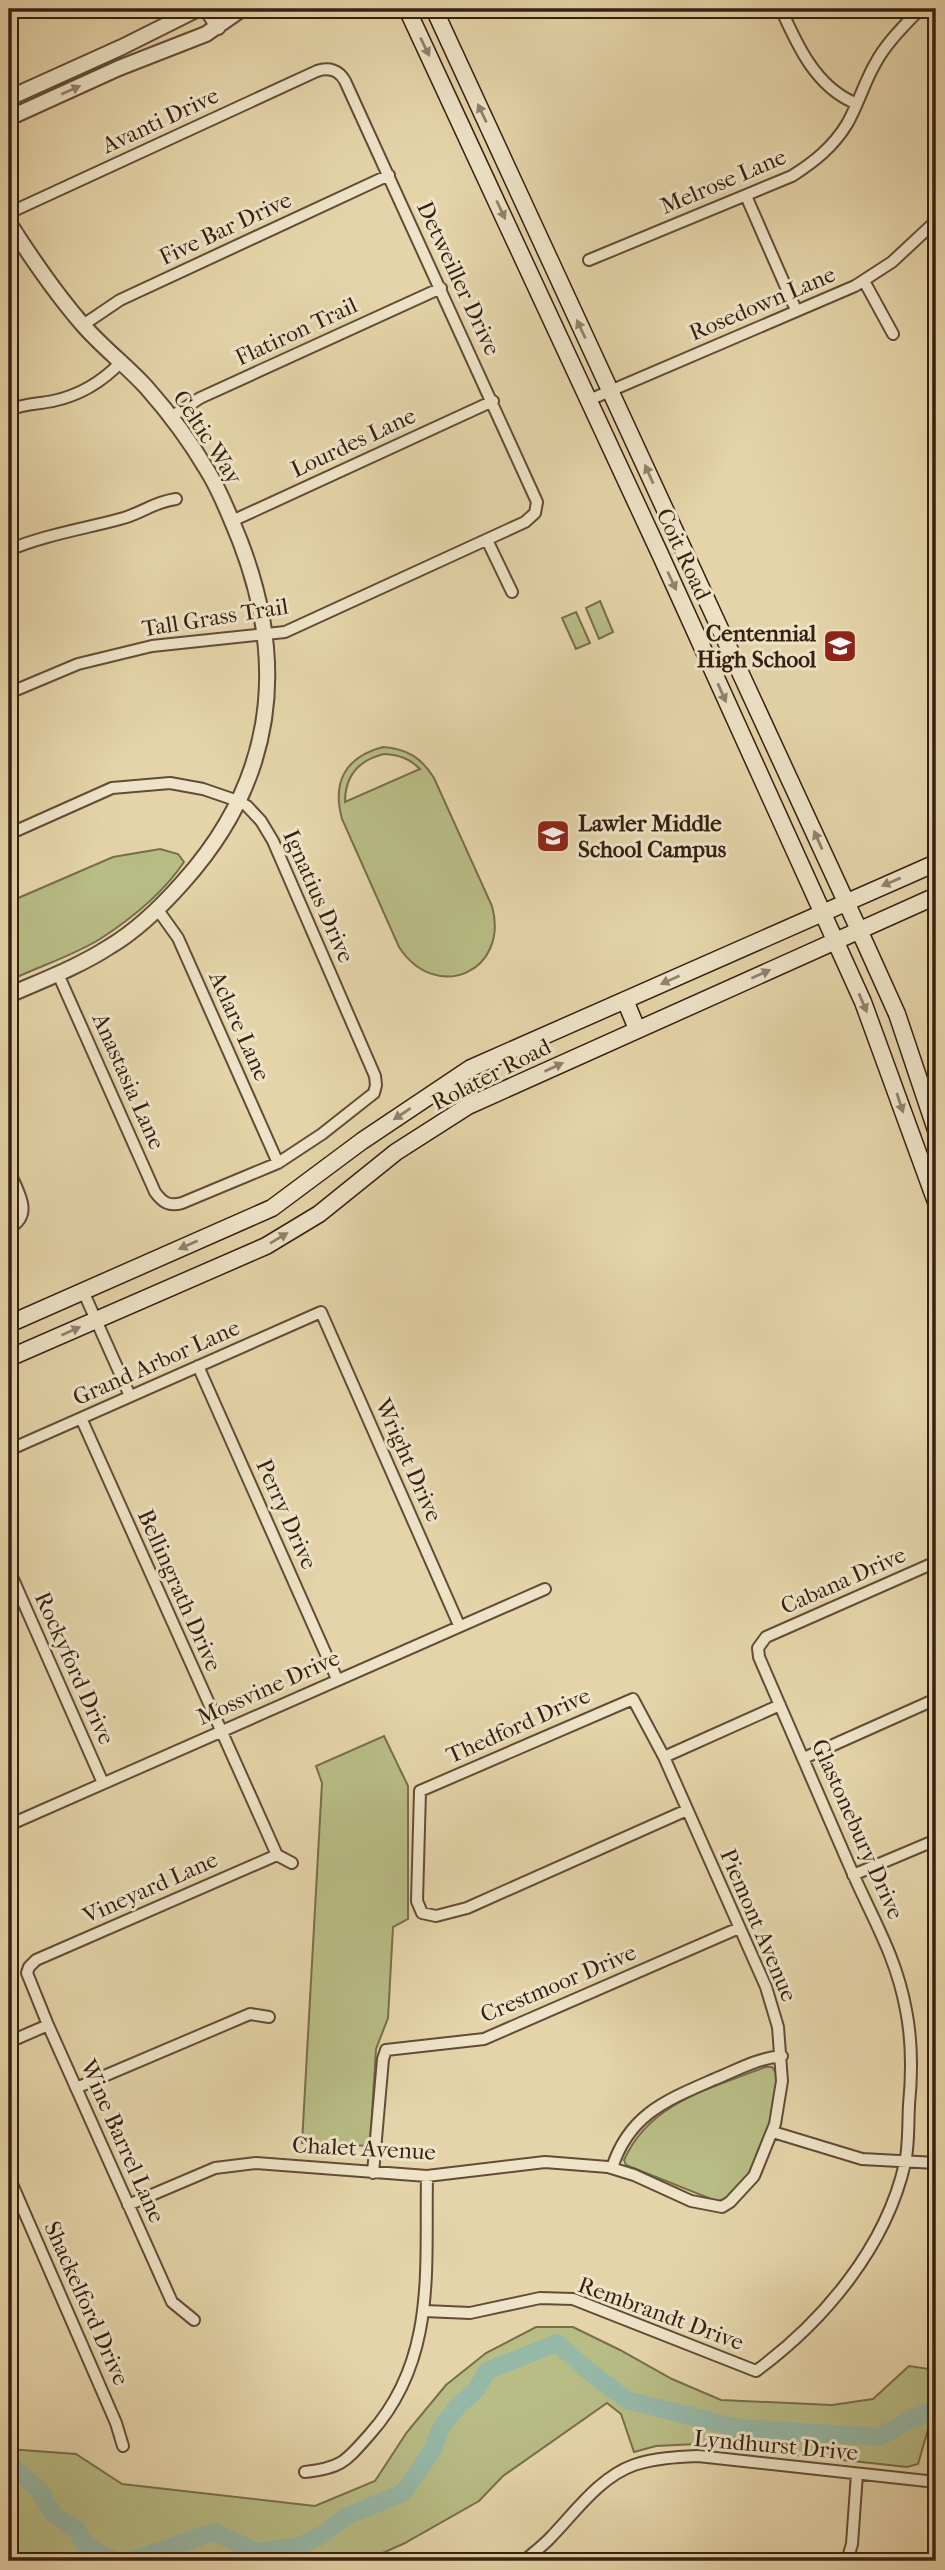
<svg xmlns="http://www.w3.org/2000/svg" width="945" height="2570" font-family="'IM FELL French Canon',serif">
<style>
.green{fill:#b8bc85;stroke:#776e4a;stroke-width:2;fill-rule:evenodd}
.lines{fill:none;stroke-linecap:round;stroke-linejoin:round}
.river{stroke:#96b8a7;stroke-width:18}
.minor-casing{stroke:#624c36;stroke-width:14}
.tertiary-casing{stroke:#624c36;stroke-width:18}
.secondary-casing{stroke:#361f10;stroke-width:19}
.minor{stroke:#eee3c7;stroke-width:10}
.tertiary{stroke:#eee3c7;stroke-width:14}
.secondary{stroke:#eee3c7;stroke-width:16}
.oneway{fill:#92816c}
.labels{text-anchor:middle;stroke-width:6;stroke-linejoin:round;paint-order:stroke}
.street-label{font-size:23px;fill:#361f10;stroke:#eee3c7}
.poi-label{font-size:23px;font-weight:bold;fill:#361f10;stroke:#eee3c7;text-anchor:end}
</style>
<rect width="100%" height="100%" fill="#e5d4a9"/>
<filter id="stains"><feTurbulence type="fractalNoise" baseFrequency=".00286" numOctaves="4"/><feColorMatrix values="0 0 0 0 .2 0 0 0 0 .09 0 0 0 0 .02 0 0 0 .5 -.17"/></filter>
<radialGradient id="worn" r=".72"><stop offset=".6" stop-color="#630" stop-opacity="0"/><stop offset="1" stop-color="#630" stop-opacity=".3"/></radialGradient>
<!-- green -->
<path class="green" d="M 600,601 L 613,632 L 599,639 L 586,608 Z
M 576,612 L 590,643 L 576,649 L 562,618 Z
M 383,747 C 407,749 421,757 434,778 L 492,906 C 510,972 436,1004 399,947 L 342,819 C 332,782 345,757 383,747 ZM 384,754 C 399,755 409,758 420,769 L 345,802 C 345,776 359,760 384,754 Z
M 160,849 L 178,854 L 184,862 C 164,892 131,919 100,939 C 74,955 43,965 15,978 L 9,963 L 9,902 L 113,857 Z
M 384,1736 L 408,1786 L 408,1919 L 393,1927 L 388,2018 L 376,2049 L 370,2146 L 302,2143 L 322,1783 L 316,1766 Z
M 765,2067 L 772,2067 L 777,2074 C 776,2089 775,2103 772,2118 C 768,2140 742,2200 716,2201 L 626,2165 L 624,2160 C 650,2102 710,2089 765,2067 Z
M 536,2327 L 573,2327 L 620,2350 L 672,2379 L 721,2400 L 832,2405 L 873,2399 L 909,2366 L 936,2370 L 936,2422 L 930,2423 L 918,2464 L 907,2467 L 697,2444 L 656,2446 L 634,2452 L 621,2414 L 607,2403 L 503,2476 L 479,2501 L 405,2543 L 365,2561 L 9,2561 L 9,2449 L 76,2454 L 122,2484 L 315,2506 L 375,2481 L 407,2432 L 446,2385 L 486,2353 Z"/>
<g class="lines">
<!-- river -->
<path class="river" d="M 9,2467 L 13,2467 L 39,2490 L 54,2515 L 77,2530 L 84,2543 L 106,2557 L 117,2561
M 129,2561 L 214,2532 L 257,2552 L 300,2546 L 322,2535 L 345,2517 L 403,2493 L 432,2451 L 442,2426 L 459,2405 L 477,2389 L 487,2371 L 557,2343 L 586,2369 L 627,2400 L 737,2428 L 879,2437 L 913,2418 L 936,2410"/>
<!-- minor casing -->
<g class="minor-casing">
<path id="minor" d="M 781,9 C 797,45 816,87 855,103
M 746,196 L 796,310
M 9,213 L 317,71 C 329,67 339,70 345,81 L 537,502 L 535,513 L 525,522 L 285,632 L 152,646 L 78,664 L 9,693
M 589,260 L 792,176 C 814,162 833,147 847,124 C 858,105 864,83 875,64 C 886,43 904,26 920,9
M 864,281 L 893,334
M 83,325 L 120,300 L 389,175
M 589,400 L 855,286 L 892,262 L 936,221
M 9,410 C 23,404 38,404 53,401 C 81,395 102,382 121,362
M 171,417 L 200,398 L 441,288
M 232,521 L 493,401
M 487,540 L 512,592
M 9,550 C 44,535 83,529 120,519 C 141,514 153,502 176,499
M 9,834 L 112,788 L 170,783 L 203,789 L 238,801 L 247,806 L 261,821 L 273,841 L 375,1076 L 376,1085 L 374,1093 L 322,1134 L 278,1163 L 182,1203 C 169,1207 162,1202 155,1192 L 58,974
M 158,910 L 178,938 L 278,1163
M 9,1171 C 17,1190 35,1215 9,1228
M 83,1291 L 130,1396
M 198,1366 L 337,1679
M 81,1418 L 277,1855
M 9,1450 L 321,1312 L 459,1625
M 9,1570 L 103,1783
M 664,1757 L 780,1705
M 804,1758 L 936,1699
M 9,1825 L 545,1589
M 277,1855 L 292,1863
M 853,1875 L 936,1840
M 9,2042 L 48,2025
M 76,2088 L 250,2014 L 269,2017
M 773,2132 L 862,2159 L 936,2163
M 612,2168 C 629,2114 667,2100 715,2079 C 737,2070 758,2058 782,2056
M 373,2173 L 383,2059 L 386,2050 L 484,2039 L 739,1928
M 9,2177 L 116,2423 L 123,2446
M 128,2205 L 215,2168 L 256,2163 L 427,2176 L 545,2162 L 608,2167 L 634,2175 L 691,2201 L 722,2207 L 730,2202 L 754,2176 L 775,2124 L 782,2081 L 778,2027 L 766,1987 L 664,1757 L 633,1699 L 420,1791 L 417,1901 L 422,1913 L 436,1916 L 467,1908 L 687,1810
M 425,2311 L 470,2313 L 540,2298 L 573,2299 L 756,2371 C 824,2321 886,2247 905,2163 C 909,2145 908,2124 909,2105 C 912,2074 912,2040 906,2010 C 896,1955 871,1916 850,1867 C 819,1797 790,1727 759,1657 L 758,1648 L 766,1637 L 936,1562
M 194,2320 L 172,2302 L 48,2025 L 27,1973 L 29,1967 L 36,1960 L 277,1855
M 305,2472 C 342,2468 346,2461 370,2434 C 437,2359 425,2269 427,2176
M 524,2561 C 533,2553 544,2545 552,2536 C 576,2511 600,2477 634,2465 C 655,2458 677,2457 698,2456 L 936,2482
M 847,2561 L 852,2544 L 857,2474"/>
</g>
<!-- tertiary casing -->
<g class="tertiary-casing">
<path id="tertiary" d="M 207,9 L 218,27
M 9,98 L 122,47 L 198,9
M 9,118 L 119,68 L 206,34 L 242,9
M 9,223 C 32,259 55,293 83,325 C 103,348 127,366 147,388 C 169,413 190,441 207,470 C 221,492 230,517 240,541 C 288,665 274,780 184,881 C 162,906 138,930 109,947 C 78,967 43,980 9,995"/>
</g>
<!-- secondary casing -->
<g class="secondary-casing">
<path id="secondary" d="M 407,9 L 660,554 L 863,1002 L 936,1202
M 434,9 L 865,943 L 897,1014 L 936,1130
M 625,1000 L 637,1029
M 9,1324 L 272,1208 L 362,1141 L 471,1068 L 936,863
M 9,1358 L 266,1246 L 319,1214 L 396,1152 L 468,1106 L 936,896"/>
</g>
<!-- minor -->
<use href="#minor" class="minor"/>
<!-- tertiary -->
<use href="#tertiary" class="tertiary"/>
<!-- secondary -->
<use href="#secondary" class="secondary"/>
</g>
<!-- one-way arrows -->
<defs><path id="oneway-solid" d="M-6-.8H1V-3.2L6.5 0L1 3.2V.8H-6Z" transform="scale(1.75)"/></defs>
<g class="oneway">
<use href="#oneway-solid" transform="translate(425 47) rotate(64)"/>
<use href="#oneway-solid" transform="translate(71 90) rotate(-24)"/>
<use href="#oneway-solid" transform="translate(482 113) rotate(-115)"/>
<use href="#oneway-solid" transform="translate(501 210) rotate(65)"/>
<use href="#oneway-solid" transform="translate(581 329) rotate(-115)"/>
<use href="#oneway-solid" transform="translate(649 474) rotate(-114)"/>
<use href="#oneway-solid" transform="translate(672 581) rotate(65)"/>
<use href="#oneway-solid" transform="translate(722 693) rotate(66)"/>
<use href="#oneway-solid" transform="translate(818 840) rotate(-114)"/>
<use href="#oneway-solid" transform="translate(891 882) rotate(157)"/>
<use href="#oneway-solid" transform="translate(761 974) rotate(-24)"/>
<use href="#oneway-solid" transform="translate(670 980) rotate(156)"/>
<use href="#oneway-solid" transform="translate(863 1003) rotate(67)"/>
<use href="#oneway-solid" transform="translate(554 1067) rotate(-25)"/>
<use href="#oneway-solid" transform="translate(900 1103) rotate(72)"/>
<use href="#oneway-solid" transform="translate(402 1114) rotate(146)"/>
<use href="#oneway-solid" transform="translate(279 1238) rotate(-31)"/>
<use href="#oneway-solid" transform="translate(188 1245) rotate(156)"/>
<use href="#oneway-solid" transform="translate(71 1331) rotate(-24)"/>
</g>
<!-- icons -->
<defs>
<g id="school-square" transform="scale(1.75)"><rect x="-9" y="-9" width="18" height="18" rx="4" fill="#8f2418" stroke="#eee3c7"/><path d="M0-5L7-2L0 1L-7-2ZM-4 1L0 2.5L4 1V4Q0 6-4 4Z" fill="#fff"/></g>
</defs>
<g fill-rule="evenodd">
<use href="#school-square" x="840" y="646"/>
<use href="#school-square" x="553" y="836"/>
</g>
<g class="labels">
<!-- street labels -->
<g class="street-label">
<text transform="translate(160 120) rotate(-25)" y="8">Avanti Drive</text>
<text transform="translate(723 181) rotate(-23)" y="8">Melrose Lane</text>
<text transform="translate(225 228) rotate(-25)" y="8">Five Bar Drive</text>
<text transform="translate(459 278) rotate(65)" y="8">Detweiller Drive</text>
<text transform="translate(762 303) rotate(-23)" y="8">Rosedown Lane</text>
<text transform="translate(296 331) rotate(-25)" y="8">Flatiron Trail</text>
<text transform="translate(208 437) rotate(57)" y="8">Celtic Way</text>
<text transform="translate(353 442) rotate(-25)" y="8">Lourdes Lane</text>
<text transform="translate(684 554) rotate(65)" y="8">Coit Road</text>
<text transform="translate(215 617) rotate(-9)" y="8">Tall Grass Trail</text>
<text transform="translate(319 896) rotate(66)" y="8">Ignatius Drive</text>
<text transform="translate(240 1026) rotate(66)" y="8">Aclare Lane</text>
<text transform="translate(491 1074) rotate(-27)" y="8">Rolater Road</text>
<text transform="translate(129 1081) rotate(66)" y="8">Anastasia Lane</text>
<text transform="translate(156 1362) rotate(-24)" y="8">Grand Arbor Lane</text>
<text transform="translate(409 1460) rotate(66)" y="8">Wright Drive</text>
<text transform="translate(287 1514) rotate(66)" y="8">Perry Drive</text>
<text transform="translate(843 1580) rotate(-24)" y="8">Cabana Drive</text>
<text transform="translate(180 1590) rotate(66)" y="8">Bellingrath Drive</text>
<text transform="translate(75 1668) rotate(66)" y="8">Rockyford Drive</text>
<text transform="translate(268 1687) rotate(-24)" y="8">Mossvine Drive</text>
<text transform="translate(518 1725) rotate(-24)" y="8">Thedford Drive</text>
<text transform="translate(858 1829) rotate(66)" y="8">Glastonebury Drive</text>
<text transform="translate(150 1887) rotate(-24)" y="8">Vineyard Lane</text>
<text transform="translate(759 1925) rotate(67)" y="8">Piemont Avenue</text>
<text transform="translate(558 1983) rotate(-23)" y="8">Crestmoor Drive</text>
<text transform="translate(123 2141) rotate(66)" y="8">Wine Barrel Lane</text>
<text transform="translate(364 2148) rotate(3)" y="8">Chalet Avenue</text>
<text transform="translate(87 2303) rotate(66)" y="8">Shackelford Drive</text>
<text transform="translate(661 2313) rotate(20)" y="8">Rembrandt Drive</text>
<text transform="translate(776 2445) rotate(5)" y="8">Lyndhurst Drive</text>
</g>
<!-- poi labels -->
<g class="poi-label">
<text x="816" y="641">Centennial<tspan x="816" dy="26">High School</tspan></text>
<text x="578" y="831" text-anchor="start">Lawler Middle<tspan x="578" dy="26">School Campus</tspan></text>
</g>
</g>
<!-- margin -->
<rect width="945" height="2570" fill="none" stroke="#e5d4a9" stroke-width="35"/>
<rect x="10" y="10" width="924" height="2549" fill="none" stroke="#361f10" stroke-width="3.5"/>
<rect x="18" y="18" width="910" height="2535" fill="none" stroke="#361f10" stroke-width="2"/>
<rect width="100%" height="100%" filter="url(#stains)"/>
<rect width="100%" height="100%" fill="url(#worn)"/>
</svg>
